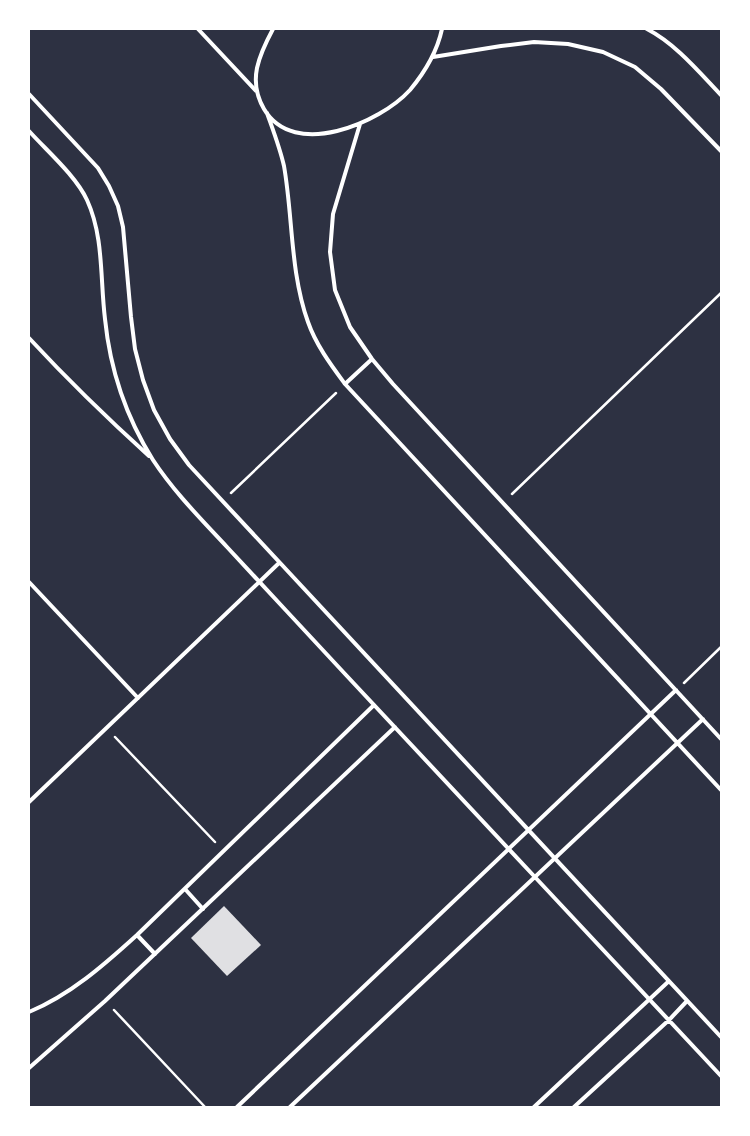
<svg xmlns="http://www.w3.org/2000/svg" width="750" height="1136" font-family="'Source Sans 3',sans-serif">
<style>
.building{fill:#e0e0e3}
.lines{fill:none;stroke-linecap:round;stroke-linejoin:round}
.path{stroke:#fff;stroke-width:2.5}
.minor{stroke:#fff;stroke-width:4}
</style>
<rect width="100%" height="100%" fill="#2d3142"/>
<!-- building -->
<path class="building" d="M 224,906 L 261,945 L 227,976 L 191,938 Z"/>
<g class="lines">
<!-- path -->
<path class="path" d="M 231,493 L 336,393
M 512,494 L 721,293
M 684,683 L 721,647
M 115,737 L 215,842
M 114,1010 L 205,1107"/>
<!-- minor -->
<path class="minor" d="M 198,29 L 256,91
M 273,29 C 266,42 260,54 257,68 C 254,83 257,97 264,109 C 294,160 380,123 410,90 C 425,72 437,52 442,29
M 647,29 C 676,44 699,72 721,95
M 433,57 L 501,46 L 534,42 L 568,44 L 603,52 L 635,67 L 661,89 L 721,151
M 29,94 L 98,168 L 109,186 L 118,206 L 123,227 L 131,317 L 135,349 L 143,380 L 154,410 L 170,439 L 189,465 L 721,1037
M 267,113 C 273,130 280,148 284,166 C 293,217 290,272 308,322 C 316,345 331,365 345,384 L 721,790
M 360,124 L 333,214 L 330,252 L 335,290 L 350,327 L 372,359 L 393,384 L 721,739
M 29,131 C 47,151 76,176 87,200 C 104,237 100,279 105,319 C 110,369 126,417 153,460 C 174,492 201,519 227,547 C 267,590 306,632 346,675 C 471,809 596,942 721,1076
M 29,338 C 67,379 107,418 149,456
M 345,384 L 372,359
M 29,582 L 138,698
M 29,802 L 279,563
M 185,889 L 203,909
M 137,935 L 155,954
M 29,1012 C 70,995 104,965 137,935 L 374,705
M 29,1068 L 105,1001 L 395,727
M 237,1107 L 676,690
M 290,1107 L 703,719
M 534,1107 L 669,981
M 574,1107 L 669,1020 L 687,1001"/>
</g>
<!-- border -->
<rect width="750" height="1136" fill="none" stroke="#ffffff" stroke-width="60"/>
</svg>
